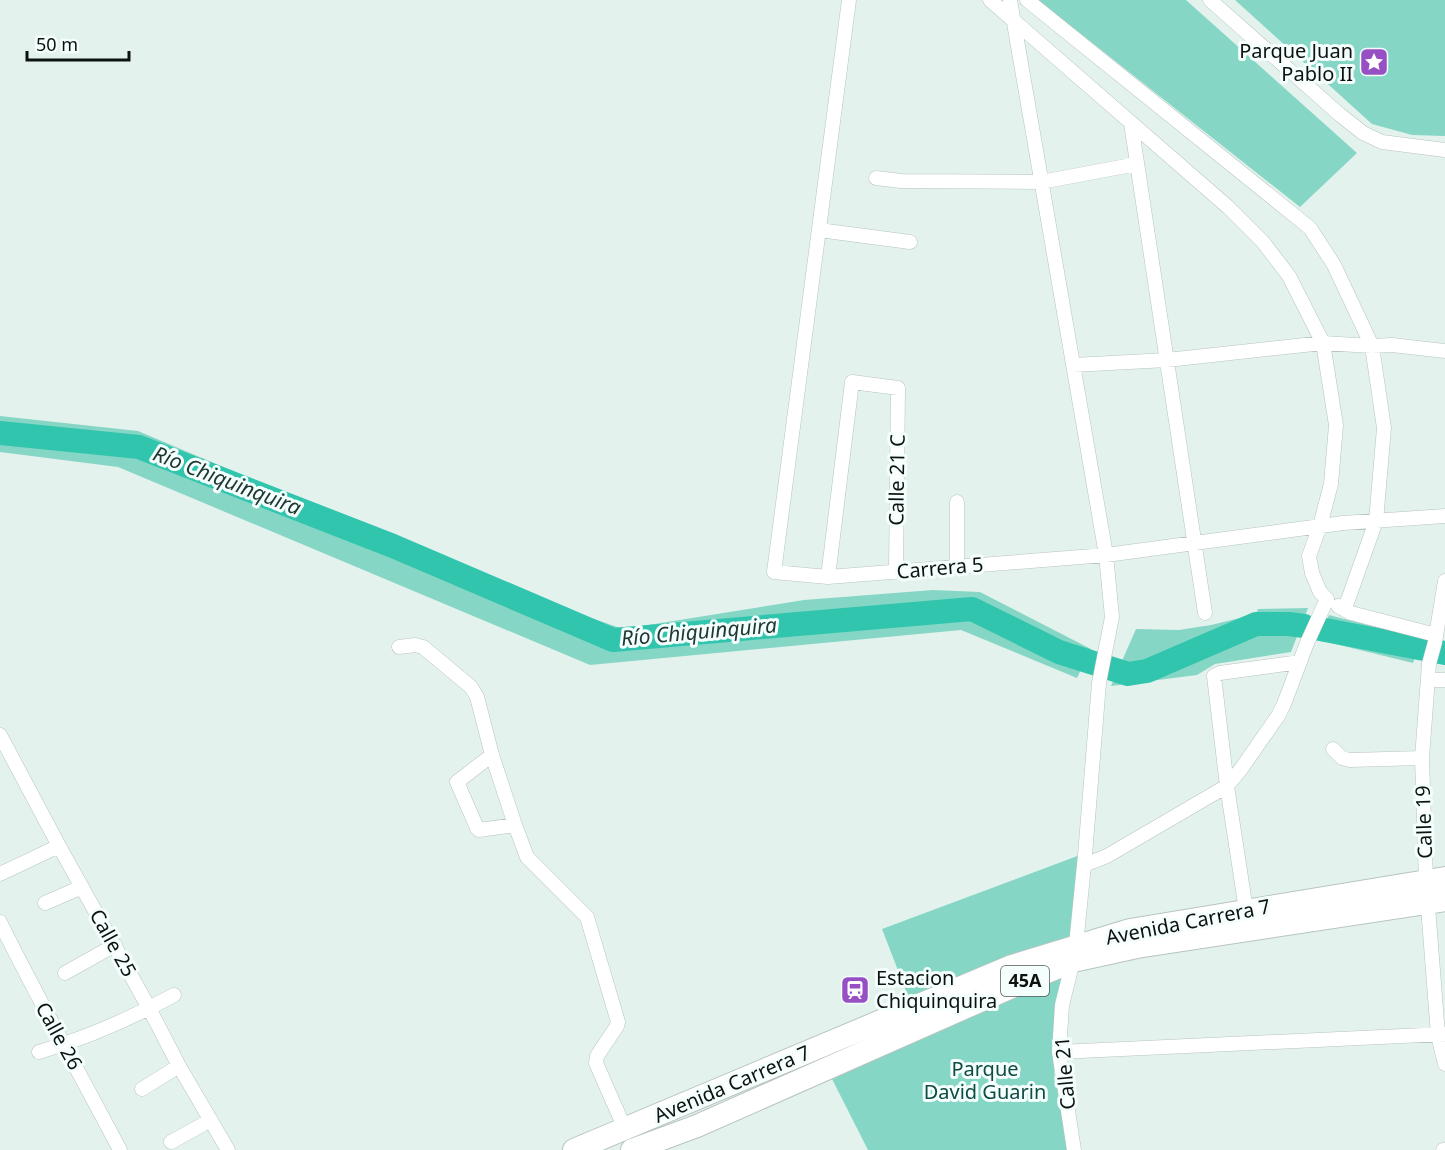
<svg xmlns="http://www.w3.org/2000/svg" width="1445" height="1150" font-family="'Noto Sans',sans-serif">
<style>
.green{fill:#86d6c6}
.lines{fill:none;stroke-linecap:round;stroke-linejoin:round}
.river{stroke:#31c5ae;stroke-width:24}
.street-casing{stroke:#b7c4c1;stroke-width:15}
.primary-casing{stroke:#b7c4c1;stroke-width:24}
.street{stroke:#fff;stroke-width:14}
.primary{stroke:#fff;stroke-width:22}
.labels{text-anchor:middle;stroke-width:6;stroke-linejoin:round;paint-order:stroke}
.shield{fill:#f4fefc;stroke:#525958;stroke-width:1.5}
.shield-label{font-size:18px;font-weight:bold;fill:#0d1211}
.poi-label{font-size:20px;fill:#0d1211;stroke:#f4fefc;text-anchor:end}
.street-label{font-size:20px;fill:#0d1211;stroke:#f4fefc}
.park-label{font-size:20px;fill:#0e4b42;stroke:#f4fefc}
.water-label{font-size:21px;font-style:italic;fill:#203833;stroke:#f4fefc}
</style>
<rect width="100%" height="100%" fill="#e4f2ee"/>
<!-- green -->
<path class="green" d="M 1038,0 L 1186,0 L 1357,153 L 1300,207 Z
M 1235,0 L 1445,0 L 1445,136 L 1412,135 L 1372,124 Z
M 0,416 L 138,431 L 534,598 L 623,629 L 804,600 L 933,590 L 980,592 L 1091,649 L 1077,678 L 961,630 L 590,665 L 118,467 L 0,452 Z
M 1308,608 L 1291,652 L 1215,664 L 1197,675 L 1111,686 L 1136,629 L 1179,630 L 1211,625 L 1256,614 L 1258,609 Z
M 1329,615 L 1422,639 L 1413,663 L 1319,640 Z
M 1080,855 L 1071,938 L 909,999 L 882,929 Z
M 1064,973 L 1054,1072 L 1069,1150 L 868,1150 L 832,1079 L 1016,985 Z"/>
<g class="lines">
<!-- river -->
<path class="river" d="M 0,433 L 139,447 L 393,546 L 613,640 L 972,609 L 1059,652 L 1128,674 L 1147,671 L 1256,624 L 1289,624 L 1304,626
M 1320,629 L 1445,653"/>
<!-- street casing -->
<g class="street-casing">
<path id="street" d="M 849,0 L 774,572 L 828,577 L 1106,555 L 1343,523 L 1445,516
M 990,0 L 1228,207 L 1263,242 L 1289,276 L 1323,343 L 1336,425 L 1331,484 L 1320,526 L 1309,556 L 1312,573 L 1320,592 L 1327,599 L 1307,643 L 1284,704 L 1278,716 L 1241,769 L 1227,786 L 1107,856 L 1084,865
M 1010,0 L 1106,555 L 1112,617 L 1099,683 L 1085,855 L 1076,945 L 1073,961 L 1062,1005 L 1059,1052 L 1074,1150
M 1027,0 L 1310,228 L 1334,265 L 1372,346 L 1384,428 L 1376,521 L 1348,600 L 1343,609
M 1210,0 L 1339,114 L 1363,133 L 1382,142 L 1445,150
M 1131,123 L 1205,613
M 876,178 L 901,181 L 1041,182 L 1137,164
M 819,230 L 910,242
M 1073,365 L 1167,360 L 1323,343 L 1372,346 L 1392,345 L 1445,351
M 957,566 L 957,502
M 828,577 L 852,382 L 898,388 L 896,572
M 1445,581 L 1435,642 L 1429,664 L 1422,758 L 1426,881 L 1438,1035 L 1445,1064
M 1338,606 L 1351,613 L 1436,635
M 399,647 L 415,645 L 423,647 L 471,687 L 477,697 L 492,755 L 515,825 L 527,857 L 587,917 L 618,1022 L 617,1026 L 597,1056 L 596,1063 L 625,1129
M 1428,680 L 1445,680
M 0,735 L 59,846 L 149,1008 L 179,1066 L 228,1150
M 1333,749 L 1342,758 L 1350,760 L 1422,758
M 492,755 L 457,782 L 477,828 L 479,830 L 515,825
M 0,874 L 59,846
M 45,903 L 82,887
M 1246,910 L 1227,786 L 1214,676 L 1220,673 L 1300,662
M 0,922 C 38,999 80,1074 120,1150
M 65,973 L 115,945
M 39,1052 C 86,1038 132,1018 174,995
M 1059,1052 L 1445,1034
M 142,1089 L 179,1066
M 171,1142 L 211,1120
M 1443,1150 L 1445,1150"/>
</g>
<!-- primary casing -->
<g class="primary-casing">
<path id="primary" d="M 574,1150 L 1012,966 L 1130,930 L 1445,878
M 632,1150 L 697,1126 L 1016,985 L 1073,961 L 1137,947 L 1445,900"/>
</g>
<!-- street -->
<use href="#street" class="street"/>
<!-- primary -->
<use href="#primary" class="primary"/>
</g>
<!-- icons -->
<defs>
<g id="sight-square" transform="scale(1.5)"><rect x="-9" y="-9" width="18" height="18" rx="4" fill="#9750c4" stroke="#f4fefc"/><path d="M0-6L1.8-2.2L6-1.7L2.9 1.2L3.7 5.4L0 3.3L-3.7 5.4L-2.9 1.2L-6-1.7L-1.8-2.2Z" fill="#fff"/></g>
<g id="station-square" transform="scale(1.5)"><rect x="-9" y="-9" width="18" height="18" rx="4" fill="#9750c4" stroke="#f4fefc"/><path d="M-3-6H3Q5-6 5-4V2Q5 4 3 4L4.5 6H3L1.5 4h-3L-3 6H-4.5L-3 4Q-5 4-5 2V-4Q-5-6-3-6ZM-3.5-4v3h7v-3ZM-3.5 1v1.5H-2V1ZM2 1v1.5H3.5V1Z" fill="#fff"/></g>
</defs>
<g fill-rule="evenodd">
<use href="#sight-square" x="1374" y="62"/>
<use href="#station-square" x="855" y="990"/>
</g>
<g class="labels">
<!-- shield labels -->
<rect class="shield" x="1001" y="966" width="48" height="30" rx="4.5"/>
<g class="shield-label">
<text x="1025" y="987">45A</text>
</g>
<!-- poi labels -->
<g class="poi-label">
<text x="1353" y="58">Parque Juan<tspan x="1353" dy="23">Pablo II</tspan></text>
<text x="876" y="985" text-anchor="start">Estacion<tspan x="876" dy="23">Chiquinquira</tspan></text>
</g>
<!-- street labels -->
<g class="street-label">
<text transform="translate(897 480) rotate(-89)" y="7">Calle 21 C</text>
<text transform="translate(940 568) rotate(-5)" y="7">Carrera 5</text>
<text transform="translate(1424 822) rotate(-92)" y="7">Calle 19</text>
<text transform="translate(1188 922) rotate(-11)" y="7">Avenida Carrera 7</text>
<text transform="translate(113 943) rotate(61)" y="7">Calle 25</text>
<text transform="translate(59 1036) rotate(61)" y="7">Calle 26</text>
<text transform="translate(1065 1073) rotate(-95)" y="7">Calle 21</text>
<text transform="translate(732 1084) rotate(-23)" y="7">Avenida Carrera 7</text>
</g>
<!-- park labels -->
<g class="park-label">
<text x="985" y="1076">Parque<tspan x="985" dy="23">David Guarin</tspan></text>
</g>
<!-- water labels -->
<g class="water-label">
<text transform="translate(227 481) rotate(21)" y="7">Río Chiquinquira</text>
<text transform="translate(699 632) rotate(-5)" y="7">Río Chiquinquira</text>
</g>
</g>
<!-- scale -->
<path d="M27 51v9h102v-9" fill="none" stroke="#0d1211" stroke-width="3"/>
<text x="36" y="51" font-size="18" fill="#0d1211" stroke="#f4fefc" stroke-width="4.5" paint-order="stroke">50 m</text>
</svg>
